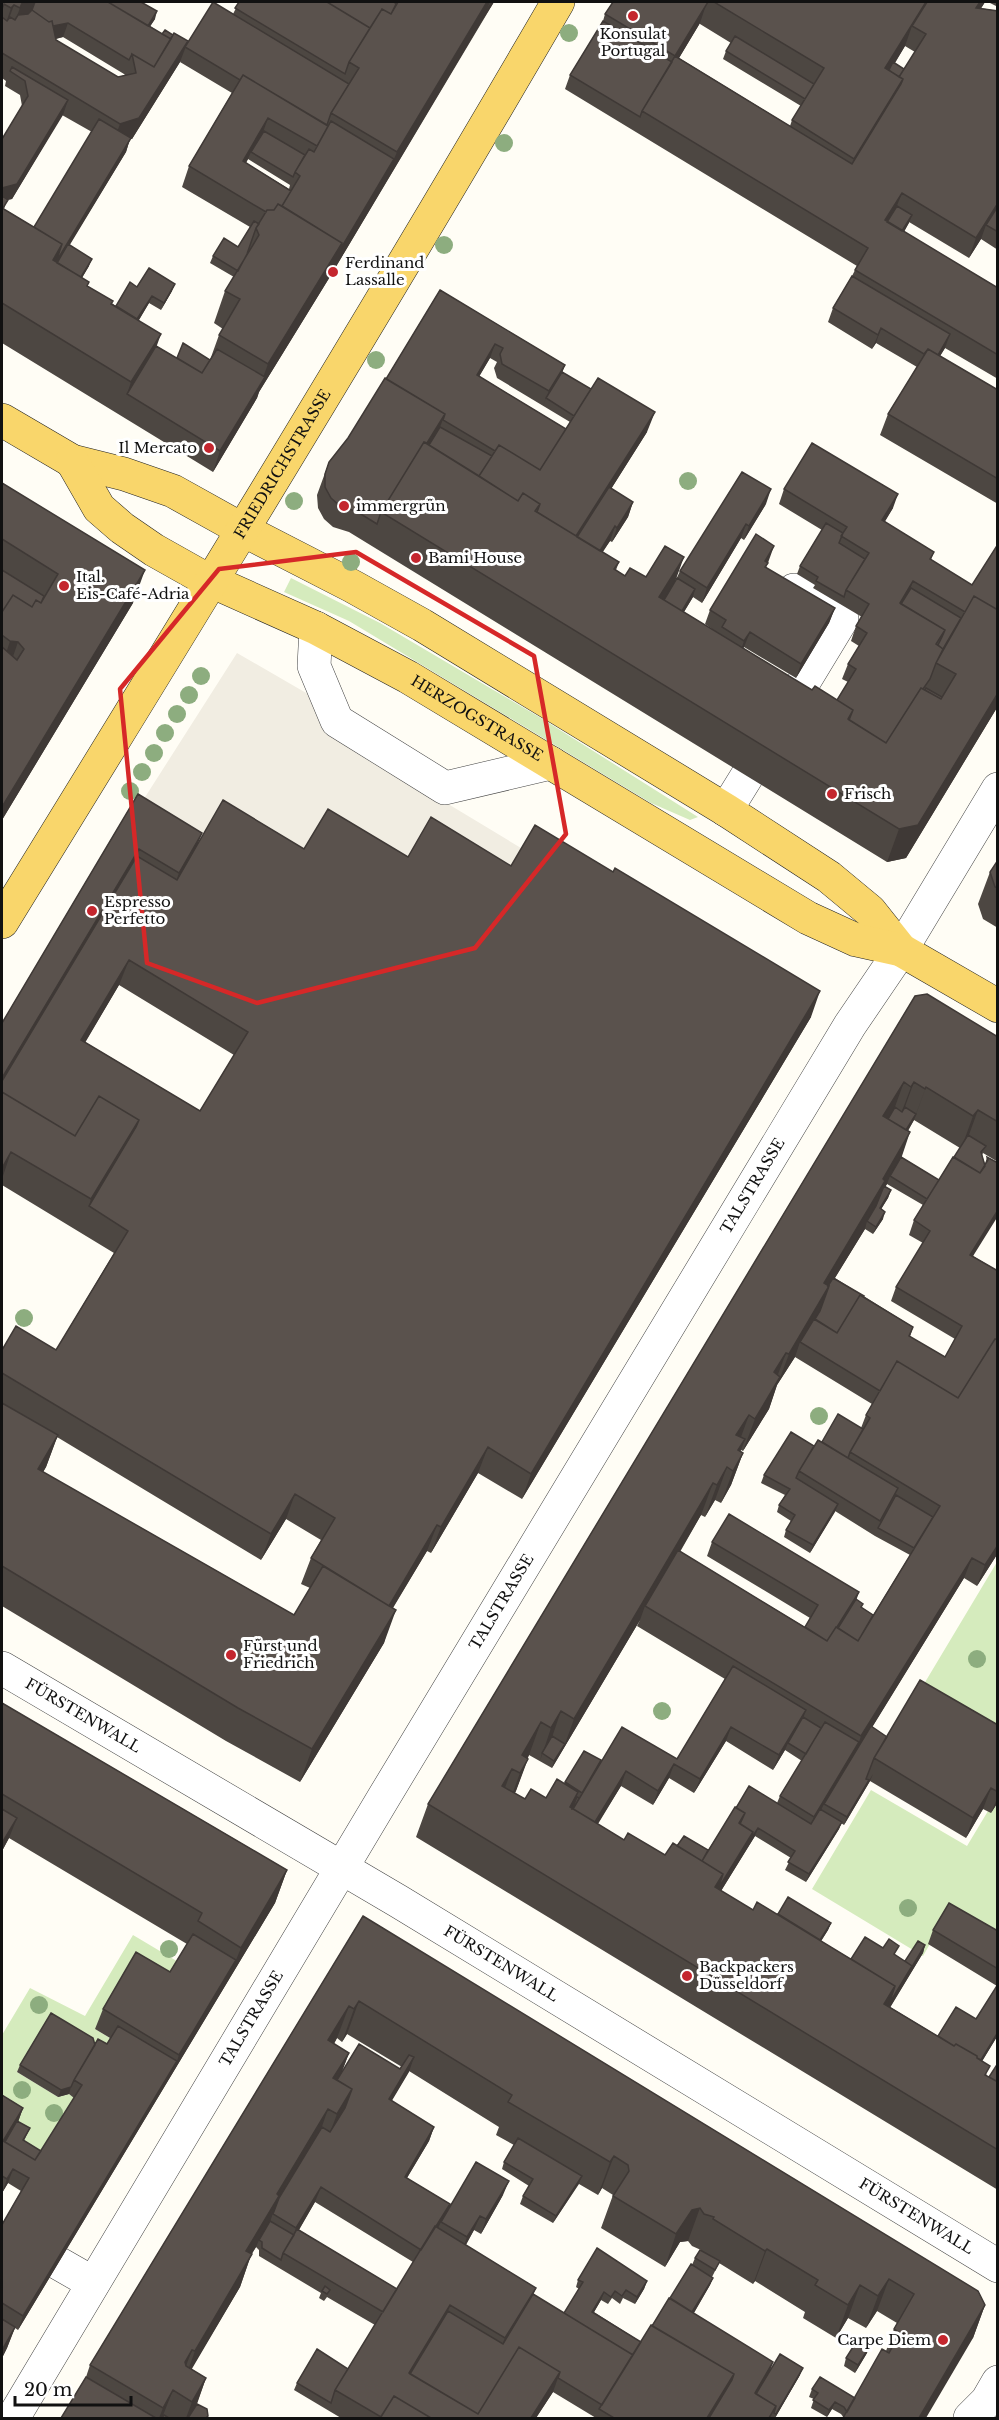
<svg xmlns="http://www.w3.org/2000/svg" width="999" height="2420" font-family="'Libre Baskerville',serif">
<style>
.green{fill:#d5ebbd}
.plaza{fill:#f1ede2}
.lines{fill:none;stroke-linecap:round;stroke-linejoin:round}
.minor-casing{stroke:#444;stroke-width:34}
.major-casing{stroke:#222;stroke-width:34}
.minor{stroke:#fff;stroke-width:33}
.major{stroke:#f9d66b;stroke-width:33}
.tree{fill:#8dad7f}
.wall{fill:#4d4742;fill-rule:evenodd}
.shaded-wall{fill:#3f3936}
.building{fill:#5a524d;stroke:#3f3936;stroke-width:1.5;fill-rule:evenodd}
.marked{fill:none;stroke:#d62828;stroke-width:4.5;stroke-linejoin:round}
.poi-dot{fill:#c4262e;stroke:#fff;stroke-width:2}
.labels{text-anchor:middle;stroke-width:6;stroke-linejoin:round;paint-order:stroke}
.poi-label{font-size:15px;fill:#111;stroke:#fff;text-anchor:start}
.street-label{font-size:15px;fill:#111;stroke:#fff}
</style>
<rect width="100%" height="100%" fill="#fffdf5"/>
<!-- green -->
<path class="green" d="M 291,578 L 380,623 L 541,718 L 698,817 L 690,820 L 651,803 L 349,621 L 284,592 Z
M 997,1562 L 997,1755 L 912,1704 Z
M 871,1790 L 967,1846 L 997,1796 L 997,1949 L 945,1918 L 923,1956 L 812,1889 Z
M 133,1935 L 180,1963 L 163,1992 L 95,2029 L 113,2040 L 101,2059 L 48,2020 L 17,2072 L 58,2097 L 69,2094 L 76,2099 L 39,2158 L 21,2147 L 27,2135 L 2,2112 L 2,2035 L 30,1988 L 85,2016 Z"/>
<!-- plaza -->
<path class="plaza" d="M 237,653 L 320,701 L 327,731 L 526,851 L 502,891 L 190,865 L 126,827 Z"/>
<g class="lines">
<!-- minor casing -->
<g class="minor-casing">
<g id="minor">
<path d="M 316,628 L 314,666 L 337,721 L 445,788 L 551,763"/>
<path d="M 785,713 L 842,619 L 794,590"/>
<path d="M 726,810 L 747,776"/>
<path id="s1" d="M 2,1668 L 398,1901 L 998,2266"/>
<path d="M 58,2263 L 93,2283"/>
<path id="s2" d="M 13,2418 L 384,1797 L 850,1025 L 901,950 L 998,789"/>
<path d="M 970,2418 L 987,2401 L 998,2382"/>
</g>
</g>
<!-- major casing -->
<g class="major-casing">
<g id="major">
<path d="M 2,420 L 72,461 L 124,474 L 173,491 L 243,530 L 352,586 L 422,625 L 726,810 L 829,877 L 870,911 L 901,950"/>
<path id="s3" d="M 72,461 L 99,508 L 122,528 L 154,550 L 202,577 L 316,628 L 408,677 L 808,918 L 856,940 L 901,950 L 998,1006"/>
<path id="s4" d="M 2,922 C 190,617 378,311 558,2"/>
</g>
</g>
<!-- minor -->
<use href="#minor" class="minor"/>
<!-- major -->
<use href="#major" class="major"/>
</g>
<!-- trees -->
<g class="tree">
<circle cx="569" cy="33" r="9"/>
<circle cx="504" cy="143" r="9"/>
<circle cx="444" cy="245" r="9"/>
<circle cx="376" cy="360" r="9"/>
<circle cx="688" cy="481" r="9"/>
<circle cx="294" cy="501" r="9"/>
<circle cx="351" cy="562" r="9"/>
<circle cx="201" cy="676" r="9"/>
<circle cx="189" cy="695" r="9"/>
<circle cx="177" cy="714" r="9"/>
<circle cx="165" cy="733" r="9"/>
<circle cx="154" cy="753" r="9"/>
<circle cx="142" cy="772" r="9"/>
<circle cx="130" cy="791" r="9"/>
<circle cx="24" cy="1318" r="9"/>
<circle cx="819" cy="1416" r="9"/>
<circle cx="977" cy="1659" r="9"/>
<circle cx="662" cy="1711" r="9"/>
<circle cx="908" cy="1908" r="9"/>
<circle cx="169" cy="1949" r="9"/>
<circle cx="39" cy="2005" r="9"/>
<circle cx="22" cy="2090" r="9"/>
<circle cx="54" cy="2113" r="9"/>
</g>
<!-- wall -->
<path class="wall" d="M 2,2 L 155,19 L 150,26 L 162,34 L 173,35 L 188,41 L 185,47 L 233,14 L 239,2 L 494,2 L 331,275 L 259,392 L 257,398 L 213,472 L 2,343 L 2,139 L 22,106 L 20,95 L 5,86 L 6,81 L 2,78 ZM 63,37 L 124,74 L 125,75 L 118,77 L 56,40 L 56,39 ZM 185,47 L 180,62 L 232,93 L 189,166 L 182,187 L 250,227 L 238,247 L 213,256 L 210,263 L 234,277 L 225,291 L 214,323 L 223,329 L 219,335 L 210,360 L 177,358 L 156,346 L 139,320 L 149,303 L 161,310 L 172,291 L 137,287 L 116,306 L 88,286 L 82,278 L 89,266 L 69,245 L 126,152 L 130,139 L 132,139 L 180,62 ZM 62,115 L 92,132 L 34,227 L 4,209 L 7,200 L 12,199 ZM 248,159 L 290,185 L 289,189 L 246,163 Z
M 613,2 L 985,2 L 981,8 L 998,11 L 998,250 L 981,239 L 969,258 L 909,222 L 904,232 L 998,288 L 998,379 L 945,348 L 940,356 L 998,390 L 998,504 L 880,435 L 888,414 L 917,367 L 876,343 L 872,349 L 828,322 L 833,308 L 852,276 L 857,266 L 565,89 L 570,75 L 603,21 L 605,14 ZM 700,23 L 700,24 L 731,43 L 726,51 L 723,59 L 801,106 L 792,120 L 790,126 L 679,58 ZM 905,46 L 915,52 L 904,69 L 895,63 Z
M 988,2 L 998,2 L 998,7 Z
M 440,290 L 565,365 L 562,372 L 647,432 L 611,489 L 633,502 L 628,517 L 612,542 L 610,541 L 602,552 L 619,562 L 616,570 L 625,576 L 646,577 L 674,584 L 680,571 L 766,504 L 744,540 L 741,538 L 702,603 L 693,597 L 684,612 L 719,634 L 705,624 L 710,610 L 769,560 L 766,568 L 835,608 L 829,623 L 796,678 L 744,647 L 743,648 L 812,690 L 837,700 L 848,682 L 842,679 L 848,664 L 859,646 L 851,641 L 856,626 L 862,617 L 813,588 L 815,585 L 797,574 L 800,566 L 822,530 L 779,504 L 784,489 L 893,508 L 884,522 L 934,552 L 931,560 L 972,585 L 998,544 L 998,706 L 906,858 L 887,862 L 349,532 L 333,527 L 324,519 L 318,508 L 317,495 L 329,462 L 348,438 L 386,379 ZM 490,358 L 497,362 L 494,368 L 497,378 L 570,422 L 566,429 L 479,376 Z
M 2,483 L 133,603 L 2,820 Z
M 138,794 L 198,843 L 304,849 L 511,866 L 811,1017 L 522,1499 L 478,1473 L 431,1553 L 427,1551 L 393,1608 L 384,1643 L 300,1782 L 226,1741 L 2,1606 L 2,1350 L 56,1350 L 114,1253 L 2,1185 L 2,1023 ZM 119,985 L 234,1055 L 200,1111 L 85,1042 ZM 57,1437 L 261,1560 L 286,1519 L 321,1540 L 311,1558 L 301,1584 L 310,1588 L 294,1615 L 43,1472 L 46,1467 Z
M 998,860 L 998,928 L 983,919 L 978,904 L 990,872 Z
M 915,996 L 998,1037 L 998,1162 L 983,1153 L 982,1155 L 985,1164 L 987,1157 L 998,1163 L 973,1256 L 998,1271 L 998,1553 L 977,1586 L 964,1578 L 872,1727 L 887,1737 L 998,1725 L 998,1802 L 991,1813 L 983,1809 L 966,1838 L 870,1781 L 844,1825 L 841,1823 L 839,1829 L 806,1882 L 785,1870 L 791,1858 L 755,1836 L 721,1891 L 753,1910 L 831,1923 L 828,1930 L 821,1941 L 851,1959 L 895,1955 L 905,1961 L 925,1945 L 923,1953 L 890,2007 L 938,2036 L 976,2019 L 997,1986 L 928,1944 L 933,1930 L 998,1931 L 998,2035 L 982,2061 L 987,2076 L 989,2077 L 998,2063 L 998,2190 L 416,1837 L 428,1804 ZM 914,1120 L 960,1148 L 939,1180 L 901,1157 L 908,1131 ZM 887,1184 L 923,1205 L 914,1220 L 909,1235 L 923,1243 L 896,1287 L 891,1301 L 955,1339 L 945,1357 L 910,1337 L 913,1327 L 835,1278 L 865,1229 L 873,1234 L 883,1219 L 881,1209 L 888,1198 L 891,1190 L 885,1187 ZM 795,1357 L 872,1404 L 866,1415 L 861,1428 L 822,1442 L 764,1475 L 761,1483 L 785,1495 L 779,1505 L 777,1512 L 791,1521 L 786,1530 L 784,1537 L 810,1553 L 835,1511 L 875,1536 L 910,1555 L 873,1615 L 862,1608 L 856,1599 L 859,1592 L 712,1542 L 707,1556 L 810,1618 L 805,1627 L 680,1552 L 701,1515 L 705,1517 L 715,1500 L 721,1503 L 731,1485 L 743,1453 L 740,1451 L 741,1450 L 743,1451 L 769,1409 L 777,1385 ZM 640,1620 L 637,1626 L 725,1679 L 677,1759 L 601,1760 L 565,1782 L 565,1784 L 546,1798 L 525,1799 L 515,1793 L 529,1755 L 552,1768 ZM 726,1741 L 773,1770 L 785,1750 L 802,1761 L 780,1796 L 777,1803 L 736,1808 L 708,1850 L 677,1846 L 665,1855 L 624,1840 L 598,1824 L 621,1786 L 653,1805 L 669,1778 L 694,1793 Z
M 2,1703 L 287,1870 L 275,1903 L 18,2330 L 15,2328 L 7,2348 L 2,2358 L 2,2222 L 3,2223 L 21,2191 L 8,2183 L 2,2193 L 2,2095 L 23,2108 L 18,2122 L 30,2128 L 24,2141 L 41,2151 L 74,2098 L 69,2094 L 58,2097 L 17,2072 L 20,2065 L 95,2045 L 107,2044 L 110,2038 L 95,2029 L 103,2009 L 170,1972 L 187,1944 L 9,1838 L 2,1851 Z
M 363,1916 L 985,2305 L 973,2338 L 844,2418 L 841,2414 L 832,2409 L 827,2417 L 811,2408 L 814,2399 L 809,2397 L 812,2389 L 855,2398 L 886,2351 L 894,2329 L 897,2323 L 877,2311 L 866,2328 L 848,2318 L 836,2338 L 803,2318 L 805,2312 L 755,2281 L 753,2284 L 719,2263 L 712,2277 L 713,2278 L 710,2285 L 694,2313 L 771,2369 L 800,2375 L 775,2418 L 596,2418 L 553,2392 L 536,2418 L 341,2418 L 294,2390 L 297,2383 L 348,2369 L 375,2325 L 327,2297 L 324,2301 L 319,2298 L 321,2293 L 259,2256 L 259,2250 L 256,2247 L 251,2255 L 240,2287 L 191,2369 L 206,2378 L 197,2404 L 207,2418 L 61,2418 L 86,2377 L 90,2365 ZM 347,2034 L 402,2067 L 400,2069 L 342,2071 L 349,2053 L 334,2044 L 337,2038 L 342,2042 ZM 409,2071 L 499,2127 L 496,2135 L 514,2145 L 504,2162 L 502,2169 L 529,2186 L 523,2196 L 520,2204 L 553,2223 L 579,2184 L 598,2195 L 602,2188 L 613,2195 L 601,2228 L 665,2267 L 680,2242 L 688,2241 L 692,2246 L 701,2250 L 695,2258 L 692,2265 L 641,2342 L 594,2312 L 601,2300 L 608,2304 L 612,2298 L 620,2304 L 623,2298 L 635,2304 L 644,2289 L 647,2281 L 578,2280 L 576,2287 L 579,2289 L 564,2313 L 533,2294 L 466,2245 L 474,2230 L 481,2234 L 503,2195 L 447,2211 L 450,2204 L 407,2178 L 429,2141 L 434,2127 L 391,2101 ZM 315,2202 L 413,2262 L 397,2289 L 299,2230 Z
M 867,2353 L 855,2373 L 844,2366 L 846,2358 Z"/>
<!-- shaded-wall -->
<path class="shaded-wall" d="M 28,2 L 35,2 L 30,17 L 8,40 L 20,8 L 22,3 Z
M 487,2 L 490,2 L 482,21 L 331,275 L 259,392 L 257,398 L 213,472 L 220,451 L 261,383 L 268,364 L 394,159 L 397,152 Z
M 491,2 L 494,2 L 482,21 L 488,7 Z
M 707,2 L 700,23 L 646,113 L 675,56 Z
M 926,2 L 928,2 L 912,26 L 905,46 L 880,87 L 885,68 Z
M 980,2 L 985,2 L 969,28 L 976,8 Z
M 14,5 L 2,38 L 2,35 L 11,8 Z
M 157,11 L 155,19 L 142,39 L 145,32 Z
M 68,23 L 63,37 L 42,42 L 47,28 Z
M 188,41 L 180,62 L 132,139 L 130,139 L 126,152 L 45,286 L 53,260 L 112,145 L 120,124 Z
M 906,71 L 904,78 L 845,184 L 854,159 Z
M 68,100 L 63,115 L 12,199 L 2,201 L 2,188 Z
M 268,118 L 261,138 L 251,152 L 248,159 L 235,181 L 243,161 Z
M 902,193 L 894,213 L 881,234 L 885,220 Z
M 998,203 L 998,212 L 986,225 L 981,239 L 969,258 L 976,238 Z
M 912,215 L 909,223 L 893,250 L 896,243 Z
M 92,259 L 89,266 L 64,307 L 67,300 Z
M 175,284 L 172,291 L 161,310 L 164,303 Z
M 152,296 L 149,303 L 128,338 L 120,339 Z
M 881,328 L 876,343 L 872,349 Z
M 161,334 L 152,359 L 127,394 L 131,382 Z
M 950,334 L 945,348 L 929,374 L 934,360 Z
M 495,344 L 490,358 L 472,389 L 477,375 Z
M 565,365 L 560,379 L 546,398 L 543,406 L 549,391 Z
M 655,412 L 647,432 L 570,554 L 570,546 Z
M 445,414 L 437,435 L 384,513 Z
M 771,489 L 766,504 L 744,540 L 749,526 Z
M 898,494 L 893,508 L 877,535 L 882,520 Z
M 633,502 L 628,517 L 612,542 L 617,528 Z
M 746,524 L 741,538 L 702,603 L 707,588 Z
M 615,526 L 610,541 L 584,581 L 590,567 Z
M 774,546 L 769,560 L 760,575 L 765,561 Z
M 684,557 L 672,590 L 652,623 L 659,597 Z
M 145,570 L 133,603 L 2,820 L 2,807 Z
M 913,581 L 908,595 L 899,611 L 900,603 Z
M 695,589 L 693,597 L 666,641 L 669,634 Z
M 835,608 L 829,623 L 796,678 L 801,664 Z
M 750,632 L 744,647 L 739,656 L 744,641 Z
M 10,641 L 18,642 L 7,674 L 2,666 Z
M 998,693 L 998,706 L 906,858 L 887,862 L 899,829 Z
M 202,833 L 190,865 L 167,906 L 179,873 Z
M 139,849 L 128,881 L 2,1091 L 2,1078 Z
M 129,960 L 119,985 L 72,1065 L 81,1040 Z
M 820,991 L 811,1017 L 522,1499 L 531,1474 Z
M 904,1082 L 892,1115 L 876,1142 L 883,1116 Z
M 914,1082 L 902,1115 L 899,1119 L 911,1087 Z
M 926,1087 L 914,1120 L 890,1160 L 892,1152 L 916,1114 Z
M 978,1110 L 966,1143 L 961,1149 L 973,1116 Z
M 139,1120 L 127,1153 L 89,1206 L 91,1199 Z
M 910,1132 L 899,1165 L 890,1176 L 887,1184 L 880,1196 L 874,1214 L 867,1221 L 865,1229 L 828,1289 L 817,1319 L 800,1342 L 795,1357 L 777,1385 L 769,1409 L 743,1451 L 755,1419 L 780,1378 L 789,1354 L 824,1283 L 883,1179 Z
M 11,1152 L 2,1179 L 2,1168 Z
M 891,1190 L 888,1198 L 877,1216 L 880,1208 Z
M 998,1210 L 998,1216 L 965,1269 L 970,1255 Z
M 885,1212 L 883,1219 L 873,1234 L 876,1227 Z
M 786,1353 L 774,1385 L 774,1372 Z
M 749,1415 L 737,1448 L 736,1435 Z
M 58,1435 L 46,1467 L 26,1501 L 38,1469 Z
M 745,1439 L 734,1469 L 743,1453 L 731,1485 L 721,1503 L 733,1471 L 738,1450 Z
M 488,1447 L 478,1473 L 431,1553 L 441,1527 Z
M 727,1467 L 715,1500 L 705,1517 L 717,1485 Z
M 713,1483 L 701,1515 L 647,1607 L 645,1606 L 640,1620 L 552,1768 L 554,1761 L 565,1744 L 574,1719 Z
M 295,1494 L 286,1519 L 261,1560 L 271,1534 Z
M 838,1504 L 835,1512 L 810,1553 L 813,1545 Z
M 437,1525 L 427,1551 L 375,1637 L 385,1612 Z
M 998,1545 L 998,1553 L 977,1586 L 985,1565 Z
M 972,1558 L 964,1578 L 825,1804 L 824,1804 L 821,1810 L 809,1831 L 814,1817 L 859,1742 L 861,1736 Z
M 859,1592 L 854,1607 L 825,1647 Z
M 396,1610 L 384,1643 L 300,1782 L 312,1749 Z
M 806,1710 L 801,1724 L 788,1743 L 785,1750 L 773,1770 L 779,1755 Z
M 561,1711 L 550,1743 L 542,1753 L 540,1761 L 551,1728 Z
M 541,1722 L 529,1755 L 519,1773 L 522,1755 Z
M 731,1727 L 726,1741 L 694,1793 L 700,1779 Z
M 528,1759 L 516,1791 L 508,1806 L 520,1773 Z
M 674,1764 L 669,1778 L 653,1805 L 658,1791 Z
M 512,1769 L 500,1801 L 502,1786 Z
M 626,1771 L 621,1786 L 585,1844 L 591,1830 Z
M 873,1774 L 870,1781 L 844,1825 L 847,1817 Z
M 991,1788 L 983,1809 L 966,1838 L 973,1818 Z
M 578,1792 L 569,1817 L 565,1826 L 570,1807 Z
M 998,1796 L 998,1802 L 991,1813 Z
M 17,1818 L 9,1838 L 2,1851 L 2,1843 Z
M 842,1822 L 839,1829 L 806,1882 L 809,1874 Z
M 758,1828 L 755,1836 L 703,1920 L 715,1887 L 723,1874 L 753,1832 Z
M 287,1870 L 275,1903 L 18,2330 L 23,2316 L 177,2061 L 179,2055 L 236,1960 L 241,1948 Z
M 831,1923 L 828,1930 L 803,1970 L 806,1963 Z
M 925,1945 L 923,1953 L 873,2036 L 884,2004 L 895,1986 L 912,1966 Z
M 359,2001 L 347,2034 L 342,2042 L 354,2009 Z
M 349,2006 L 337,2038 L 320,2066 L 328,2040 Z
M 998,2032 L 998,2035 L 966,2088 L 968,2081 Z
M 349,2053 L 337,2085 L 333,2078 Z
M 414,2057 L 409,2072 L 384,2114 L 389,2099 Z
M 71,2087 L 69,2094 L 58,2097 L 61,2090 Z
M 352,2089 L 340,2122 L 325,2146 L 337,2114 Z
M 23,2108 L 18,2122 L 2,2149 L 3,2141 Z
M 328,2109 L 317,2141 L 273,2213 L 268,2228 L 259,2240 L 256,2247 L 251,2255 L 240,2287 L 183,2384 L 195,2351 L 246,2251 L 277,2194 Z
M 434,2127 L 429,2141 L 399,2191 L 405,2177 Z
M 614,2156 L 602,2188 L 598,2195 L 610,2162 Z
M 13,2169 L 8,2183 L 2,2193 L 7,2179 Z
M 582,2176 L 579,2183 L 553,2223 L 556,2216 Z
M 509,2181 L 503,2195 L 481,2234 L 486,2219 Z
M 321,2187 L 315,2202 L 291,2243 L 296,2228 Z
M 450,2204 L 444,2218 L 441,2222 L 438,2228 L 422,2250 Z
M 700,2208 L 688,2241 L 680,2242 L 665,2267 L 676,2234 L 692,2210 Z
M 480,2216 L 474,2230 L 462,2251 L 467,2237 Z
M 767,2249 L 755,2281 L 753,2284 L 765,2251 Z
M 713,2278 L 710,2285 L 689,2321 L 691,2314 Z
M 889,2279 L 877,2311 L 866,2328 L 878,2296 Z
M 647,2281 L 644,2289 L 635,2304 L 637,2297 Z
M 860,2285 L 848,2318 L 836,2338 L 848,2305 Z
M 536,2288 L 528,2308 L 497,2358 L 505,2338 Z
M 604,2292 L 601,2300 L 590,2319 L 592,2312 Z
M 450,2305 L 443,2325 L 409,2381 L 409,2373 Z
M 985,2305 L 973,2338 L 926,2418 L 919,2418 Z
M 15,2327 L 7,2348 L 2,2358 L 2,2350 Z
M 870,2346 L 867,2353 L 855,2373 L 858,2365 Z
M 192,2350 L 180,2382 L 185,2362 Z
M 773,2362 L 768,2377 L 754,2401 L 755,2393 Z
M 803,2368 L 800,2375 L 775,2418 L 776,2414 Z
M 560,2372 L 553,2392 L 536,2418 L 531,2418 Z
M 734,2374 L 727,2394 L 712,2418 L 707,2418 Z
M 206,2378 L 194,2411 L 190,2418 L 186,2418 L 192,2402 Z
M 173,2390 L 162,2418 L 159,2418 L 163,2408 Z
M 835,2402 L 832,2409 L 827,2417 L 829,2410 Z"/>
<!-- building -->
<path class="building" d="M 2,2 L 32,2 L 22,3 L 20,8 L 14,5 L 11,8 L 4,4 L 2,9 Z
M 35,2 L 108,2 L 171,39 L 154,67 L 132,54 L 129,60 L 68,23 L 53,26 L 52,21 L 49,22 L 32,10 Z
M 108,2 L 141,2 L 157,11 L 148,26 Z
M 213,2 L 349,84 L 331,113 L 327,125 L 243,75 L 240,80 L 185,47 Z
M 239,2 L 327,2 L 370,28 L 349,62 L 345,74 L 235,8 Z
M 327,2 L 395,2 L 395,3 L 396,4 L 391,14 L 382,9 L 370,28 Z
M 398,2 L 487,2 L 397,152 L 331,113 L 359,68 L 349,62 L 382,9 L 391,14 Z
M 613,2 L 708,2 L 675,56 L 605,14 Z
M 714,2 L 926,2 L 885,68 L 903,79 L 854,159 L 792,120 L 824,68 Z
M 927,2 L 980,2 L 976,8 L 998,11 L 998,203 L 976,238 L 902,193 L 885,220 L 998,288 L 998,355 L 855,270 L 868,248 L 642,111 L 675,56 L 852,164 L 901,84 L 903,79 L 899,77 L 926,34 L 912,26 Z
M 32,10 L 49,22 L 52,21 L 56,40 L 118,77 L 136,73 L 132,54 L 154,67 L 174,33 L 188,41 L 139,118 L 120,124 L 2,53 L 2,17 L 7,21 L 10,17 L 15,20 L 18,15 L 28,14 Z
M 603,21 L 672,62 L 642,111 L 640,117 L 570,75 Z
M 165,30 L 173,35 L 171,39 L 162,34 Z
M 735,36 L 814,84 L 805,99 L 726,51 Z
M 893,62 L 904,69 L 899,77 L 889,70 Z
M 12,67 L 68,100 L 17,184 L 2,188 L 2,139 L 28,96 L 25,81 L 10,71 Z
M 243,75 L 328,126 L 317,146 L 268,118 L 243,161 L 291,191 L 282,206 L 278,204 L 274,210 L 267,210 L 266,212 L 189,166 Z
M 99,119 L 131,138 L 56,262 L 62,244 L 34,227 Z
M 331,121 L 394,159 L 340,250 L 342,243 L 282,206 L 300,176 L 295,172 L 309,149 L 314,152 Z
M 264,131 L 305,155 L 295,172 L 293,177 L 251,152 Z
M 2,196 L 8,200 L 3,208 L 2,208 Z
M 278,204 L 342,243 L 268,364 L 219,335 L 240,299 L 225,291 L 259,235 L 256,228 L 267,210 L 274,210 Z
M 897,206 L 912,215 L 902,231 L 887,222 Z
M 998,206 L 998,232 L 986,225 Z
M 2,208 L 62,244 L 53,260 L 89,282 L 87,286 L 113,301 L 111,304 L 161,334 L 131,382 L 2,303 Z
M 254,221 L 259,224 L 256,228 L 247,254 L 238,271 L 213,256 L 224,238 L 238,247 Z
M 68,244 L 92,259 L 81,277 L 57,263 Z
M 149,268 L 175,284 L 164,303 L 152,296 L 137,319 L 116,306 L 130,282 L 137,287 Z
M 852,276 L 950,334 L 938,355 L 928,349 L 924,354 L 881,328 L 878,335 L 833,308 Z
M 440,290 L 565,365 L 549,391 L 502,364 L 500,354 L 503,348 L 495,344 L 477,375 L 566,429 L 540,470 L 499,445 L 495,451 L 443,420 L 445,414 L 386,379 Z
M 183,343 L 210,360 L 202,373 L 177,358 Z
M 156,346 L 202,373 L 217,349 L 265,377 L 220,451 L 127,394 Z
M 928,349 L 998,390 L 998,479 L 888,414 Z
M 562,372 L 591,389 L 574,416 L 546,398 Z
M 385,378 L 445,414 L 427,443 L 424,442 L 381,512 L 377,524 L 356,511 L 341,507 L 331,498 L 325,487 L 325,474 L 329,462 L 348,438 Z
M 598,378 L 655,412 L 576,536 L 537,512 L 540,504 L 523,493 L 518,501 L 479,476 L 499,445 L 540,470 Z
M 440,427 L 492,456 L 479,476 L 429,445 Z
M 424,442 L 518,501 L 523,493 L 540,504 L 535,511 L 619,562 L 614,569 L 625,576 L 630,568 L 646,577 L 665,546 L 684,557 L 659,597 L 812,690 L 815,686 L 853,710 L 848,719 L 886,743 L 921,688 L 941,699 L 956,674 L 936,663 L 974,596 L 998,610 L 998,693 L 918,825 L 899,829 L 381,512 Z
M 812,443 L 898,494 L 882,520 L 934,552 L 930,559 L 972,585 L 998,544 L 998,610 L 974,596 L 965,612 L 913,581 L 900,603 L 945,630 L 936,644 L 943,649 L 936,663 L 930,679 L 923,689 L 921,688 L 886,743 L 849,720 L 853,710 L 837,700 L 856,669 L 848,664 L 867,633 L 856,626 L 869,604 L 846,590 L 869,553 L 841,536 L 847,527 L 784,489 Z
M 742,472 L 771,489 L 749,526 L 746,524 L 707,588 L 680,571 Z
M 2,483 L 145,570 L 2,807 L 2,647 L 17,660 L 24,649 L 18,642 L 10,641 L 2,635 L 2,612 L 13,595 L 32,607 L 36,600 L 41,603 L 58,574 L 2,539 Z
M 609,487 L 633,502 L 617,528 L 615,526 L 600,551 L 577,537 Z
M 826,523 L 843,533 L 839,543 L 865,559 L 846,590 L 844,597 L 816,581 L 818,577 L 800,566 Z
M 756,534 L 774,546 L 765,561 L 768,563 L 765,567 L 835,608 L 801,664 L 750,632 L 744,641 L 722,627 L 726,620 L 710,610 Z
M 2,570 L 44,596 L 41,603 L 36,600 L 32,607 L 13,595 L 2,612 Z
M 677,578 L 695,589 L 682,611 L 664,600 Z
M 911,588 L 961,618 L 943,649 L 938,645 L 942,637 L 945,630 L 901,604 Z
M 926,688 L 942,697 L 941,699 L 925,690 Z
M 138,794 L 202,833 L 179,873 L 139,849 L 2,1078 L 2,1023 Z
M 223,800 L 304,849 L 328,809 L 408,857 L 431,817 L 511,866 L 535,825 L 613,872 L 615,868 L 820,991 L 531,1474 L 488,1447 L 441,1527 L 437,1525 L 389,1606 L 311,1558 L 335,1518 L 295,1494 L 271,1534 L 2,1373 L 2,1350 L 16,1326 L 56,1350 L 128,1231 L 89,1206 L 136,1127 L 139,1120 L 99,1096 L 75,1136 L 2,1092 L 2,1081 L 137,856 L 177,880 ZM 129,960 L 248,1032 L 200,1111 L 81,1040 Z
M 998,860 L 998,888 L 995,887 L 990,872 Z
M 927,994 L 998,1037 L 998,1122 L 978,1110 L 973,1116 L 926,1087 L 925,1089 L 914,1082 L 911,1087 L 904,1082 L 883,1116 L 910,1132 L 883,1179 L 885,1181 L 824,1283 L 829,1286 L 789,1354 L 786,1353 L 774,1372 L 780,1377 L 755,1419 L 749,1415 L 736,1435 L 745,1439 L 738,1450 L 743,1453 L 733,1471 L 727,1467 L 717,1485 L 713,1483 L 574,1719 L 561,1711 L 551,1728 L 541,1722 L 522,1755 L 528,1759 L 520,1773 L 512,1769 L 502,1786 L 525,1799 L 531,1789 L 546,1798 L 557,1779 L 578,1792 L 570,1807 L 624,1840 L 628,1833 L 665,1855 L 673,1843 L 723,1874 L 715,1887 L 753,1910 L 757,1902 L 895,1986 L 884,2004 L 954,2046 L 956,2044 L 977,2056 L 977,2058 L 990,2066 L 985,2075 L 998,2082 L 998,2150 L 428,1804 L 915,996 Z
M 2,1092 L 75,1136 L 99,1096 L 139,1120 L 91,1199 L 11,1152 L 2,1168 Z
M 895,1107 L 902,1112 L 905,1107 L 916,1114 L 906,1130 L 888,1119 Z
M 968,1135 L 986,1146 L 981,1152 L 985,1166 L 980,1173 L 954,1157 Z
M 901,1157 L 939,1180 L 927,1199 L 890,1176 Z
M 953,1157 L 980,1173 L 988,1160 L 987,1157 L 998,1163 L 998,1210 L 970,1255 L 998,1271 L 998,1340 L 995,1339 L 958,1398 L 897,1361 L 880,1391 L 800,1342 L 814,1319 L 837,1333 L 860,1295 L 913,1327 L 909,1336 L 945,1357 L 962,1326 L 896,1287 L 930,1231 L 914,1220 Z
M 884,1186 L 891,1190 L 880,1208 L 885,1212 L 876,1227 L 867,1221 L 876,1206 Z
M 833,1278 L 864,1296 L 863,1297 L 860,1295 L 837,1333 L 815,1319 L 820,1311 L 829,1286 L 828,1286 Z
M 995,1339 L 998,1340 L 998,1545 L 985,1565 L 972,1558 L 861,1736 L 645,1606 L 678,1550 L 827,1641 L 836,1627 L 858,1641 L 940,1506 L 850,1452 L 870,1418 L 866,1415 L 897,1361 L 958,1398 Z
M 2,1403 L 58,1435 L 38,1469 L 294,1615 L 323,1566 L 396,1610 L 312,1749 L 238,1708 L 2,1566 Z
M 838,1414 L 863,1429 L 850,1452 L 848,1458 L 822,1442 Z
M 791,1432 L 814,1446 L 799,1471 L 796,1478 L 838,1504 L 813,1545 L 786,1530 L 795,1515 L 779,1505 L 790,1489 L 764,1475 Z
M 818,1440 L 898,1488 L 880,1521 L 799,1471 Z
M 896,1495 L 933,1517 L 914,1548 L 878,1528 Z
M 729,1514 L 859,1592 L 837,1627 L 836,1627 L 827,1641 L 805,1627 L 818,1605 L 712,1542 Z
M 856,1599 L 863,1604 L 861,1607 L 873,1615 L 858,1641 L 838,1628 Z
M 733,1666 L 806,1710 L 779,1755 L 731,1727 L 700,1779 L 674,1764 L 658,1791 L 626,1771 L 595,1822 L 573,1809 L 622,1727 L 677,1759 Z
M 920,1680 L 998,1725 L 998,1792 L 991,1788 L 973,1818 L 874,1758 Z
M 2,1703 L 287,1870 L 241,1948 L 198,1921 L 202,1913 L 2,1794 Z
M 803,1717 L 821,1728 L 806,1754 L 788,1743 Z
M 825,1722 L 859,1742 L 814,1817 L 780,1796 Z
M 871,1726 L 887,1737 L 874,1758 L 866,1779 L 869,1780 L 847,1817 L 824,1804 Z
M 552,1736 L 565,1744 L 554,1761 L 542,1753 Z
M 584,1751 L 601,1760 L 582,1793 L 565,1782 Z
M 749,1786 L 811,1824 L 820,1809 L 842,1822 L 809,1874 L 788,1862 L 795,1851 L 758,1828 L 751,1839 L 753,1832 L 740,1824 L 745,1813 L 736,1808 Z
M 577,1797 L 579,1798 L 573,1809 L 572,1809 Z
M 735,1807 L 745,1813 L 739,1823 L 753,1832 L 718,1889 L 723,1874 L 702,1861 Z
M 2,1809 L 17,1818 L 2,1843 Z
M 684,1836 L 708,1850 L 702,1861 L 677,1846 Z
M 788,1897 L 831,1923 L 820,1940 L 778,1914 Z
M 949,1903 L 998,1931 L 998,1969 L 933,1930 Z
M 363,1916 L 978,2291 L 985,2305 L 919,2418 L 843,2418 L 882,2349 L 889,2353 L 900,2333 L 894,2329 L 914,2294 L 889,2279 L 878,2296 L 860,2285 L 848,2305 L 815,2285 L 818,2280 L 767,2249 L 765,2251 L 713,2219 L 714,2217 L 704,2214 L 700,2208 L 692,2210 L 676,2234 L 613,2196 L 629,2171 L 628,2165 L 614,2156 L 610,2162 L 508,2102 L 512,2095 L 359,2001 L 354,2009 L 349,2006 L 328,2040 L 349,2053 L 333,2078 L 352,2089 L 337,2114 L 328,2109 L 277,2194 L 279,2196 L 246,2251 L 252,2254 L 195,2351 L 192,2350 L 185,2362 L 186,2366 L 206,2378 L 192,2402 L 173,2390 L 163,2408 L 90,2365 Z
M 193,1934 L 236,1960 L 179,2055 L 103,2009 L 136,1952 L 170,1972 Z
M 865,1937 L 883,1948 L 889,1939 L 899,1946 L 894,1954 L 912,1966 L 889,2004 L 895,1986 L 851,1959 Z
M 918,1941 L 925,1945 L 909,1972 L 912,1966 L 905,1961 Z
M 998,1984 L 998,2032 L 981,2060 L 977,2058 L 977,2056 L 956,2044 L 954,2046 L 938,2036 L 956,2007 L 976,2019 Z
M 51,2013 L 93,2038 L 95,2045 L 74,2080 L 71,2087 L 61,2090 L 20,2065 Z
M 118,2026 L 177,2061 L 23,2316 L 2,2303 L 2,2222 L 3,2223 L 29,2178 L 13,2169 L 7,2179 L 2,2176 L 2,2095 L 23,2108 L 3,2141 L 35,2160 L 82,2085 L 74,2080 L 98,2039 L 107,2044 Z
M 359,2044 L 400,2069 L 409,2055 L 414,2057 L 389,2099 L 434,2127 L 405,2177 L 450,2204 L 421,2250 L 321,2187 L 296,2228 L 273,2214 L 279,2198 L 322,2127 L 330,2132 L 345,2108 L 352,2089 L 337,2080 Z
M 998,2063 L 998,2082 L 989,2077 Z
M 17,2121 L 30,2128 L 23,2140 L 41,2151 L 35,2160 L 5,2142 Z
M 518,2138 L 582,2176 L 556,2216 L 523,2196 L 533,2179 L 504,2162 Z
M 476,2162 L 509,2181 L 486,2219 L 480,2216 L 467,2237 L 441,2222 Z
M 270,2221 L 294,2235 L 283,2253 L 281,2260 L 262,2248 L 262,2242 L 259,2240 Z
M 435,2226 L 536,2288 L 505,2338 L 450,2305 L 409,2373 L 478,2414 L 519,2347 L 560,2372 L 531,2418 L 431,2418 L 394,2396 L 381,2417 L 335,2390 Z
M 297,2229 L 397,2289 L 383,2312 L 283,2253 Z
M 597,2248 L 647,2281 L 637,2297 L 626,2290 L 622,2296 L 615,2291 L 611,2297 L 604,2292 L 592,2312 L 641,2342 L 633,2355 L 564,2313 L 583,2282 L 578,2280 Z
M 700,2250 L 720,2261 L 715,2270 L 695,2258 Z
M 691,2264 L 713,2278 L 692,2312 L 670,2298 Z
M 325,2286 L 330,2290 L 327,2294 L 322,2291 Z
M 533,2294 L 633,2355 L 602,2405 L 558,2378 L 560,2372 L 519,2347 L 478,2414 L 410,2374 L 448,2311 L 503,2344 Z
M 669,2298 L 773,2362 L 755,2393 L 776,2406 L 769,2418 L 709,2418 L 732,2380 L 734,2374 L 652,2326 Z
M 2,2319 L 15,2327 L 2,2350 Z
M 651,2325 L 734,2374 L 707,2418 L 614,2418 L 599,2409 Z
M 858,2339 L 870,2346 L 858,2365 L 846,2358 Z
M 317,2349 L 348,2369 L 335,2390 L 331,2403 L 297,2383 Z
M 780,2354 L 803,2368 L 776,2414 L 774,2413 L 776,2406 L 756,2394 Z
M 86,2377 L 156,2418 L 61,2418 Z
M 820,2377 L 855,2398 L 847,2412 L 844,2407 L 835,2402 L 829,2410 L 813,2400 L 818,2393 L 812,2389 Z
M 394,2396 L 431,2418 L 380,2418 Z
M 197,2404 L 207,2409 L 208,2416 L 206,2418 L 188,2418 Z
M 164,2415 L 169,2418 L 162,2418 Z"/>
<!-- marked area -->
<path class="marked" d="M 356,552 L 534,656 L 566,834 L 475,948 L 257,1003 L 147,963 L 120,689 L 219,569 Z"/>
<!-- markers -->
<g class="poi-dot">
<circle cx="633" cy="16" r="6"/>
<circle cx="333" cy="272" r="6"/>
<circle cx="209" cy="448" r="6"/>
<circle cx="344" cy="506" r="6"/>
<circle cx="416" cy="558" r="6"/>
<circle cx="64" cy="586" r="6"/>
<circle cx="832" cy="794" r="6"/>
<circle cx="92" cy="911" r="6"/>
<circle cx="231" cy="1655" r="6"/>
<circle cx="687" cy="1976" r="6"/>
<circle cx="943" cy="2340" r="6"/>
</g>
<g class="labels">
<!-- poi labels -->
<g class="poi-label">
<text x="633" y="39" text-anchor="middle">Konsulat<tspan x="633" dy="17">Portugal</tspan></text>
<text x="345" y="268">Ferdinand<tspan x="345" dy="17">Lassalle</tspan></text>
<text x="197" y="453" text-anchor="end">Il Mercato</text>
<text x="356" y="511">immergrün</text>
<text x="428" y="563">Bami House</text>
<text x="76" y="582">Ital.<tspan x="76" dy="17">Eis-Café-Adria</tspan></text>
<text x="844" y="799">Frisch</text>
<text x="104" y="907">Espresso<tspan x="104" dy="17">Perfetto</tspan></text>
<text x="243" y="1651">Fürst und<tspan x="243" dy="17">Friedrich</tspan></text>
<text x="699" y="1972">Backpackers<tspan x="699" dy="17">Düsseldorf</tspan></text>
<text x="931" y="2345" text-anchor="end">Carpe Diem</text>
</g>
<!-- street labels -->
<g class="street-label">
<text dy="5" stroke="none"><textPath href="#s4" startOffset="537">FRIEDRICHSTRASSE</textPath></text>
<text dy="5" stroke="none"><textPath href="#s3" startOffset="488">HERZOGSTRASSE</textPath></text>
<text dy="5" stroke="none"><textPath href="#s2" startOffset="1437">TALSTRASSE</textPath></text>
<text dy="5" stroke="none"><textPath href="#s2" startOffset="951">TALSTRASSE</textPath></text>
<text dy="5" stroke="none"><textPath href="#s1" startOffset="94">FÜRSTENWALL</textPath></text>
<text dy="5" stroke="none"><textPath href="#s1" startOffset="580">FÜRSTENWALL</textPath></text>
<text dy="5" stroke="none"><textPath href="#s2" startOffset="465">TALSTRASSE</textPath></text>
<text dy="5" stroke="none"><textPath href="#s1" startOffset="1066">FÜRSTENWALL</textPath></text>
</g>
</g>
<!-- border -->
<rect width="999" height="2420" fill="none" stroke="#111111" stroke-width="6"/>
<!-- scale -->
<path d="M15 2396v9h116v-9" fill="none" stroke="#111111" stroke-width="3"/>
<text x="24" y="2396" font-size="18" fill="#111111" stroke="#ffffff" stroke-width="4.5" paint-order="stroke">20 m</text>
</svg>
